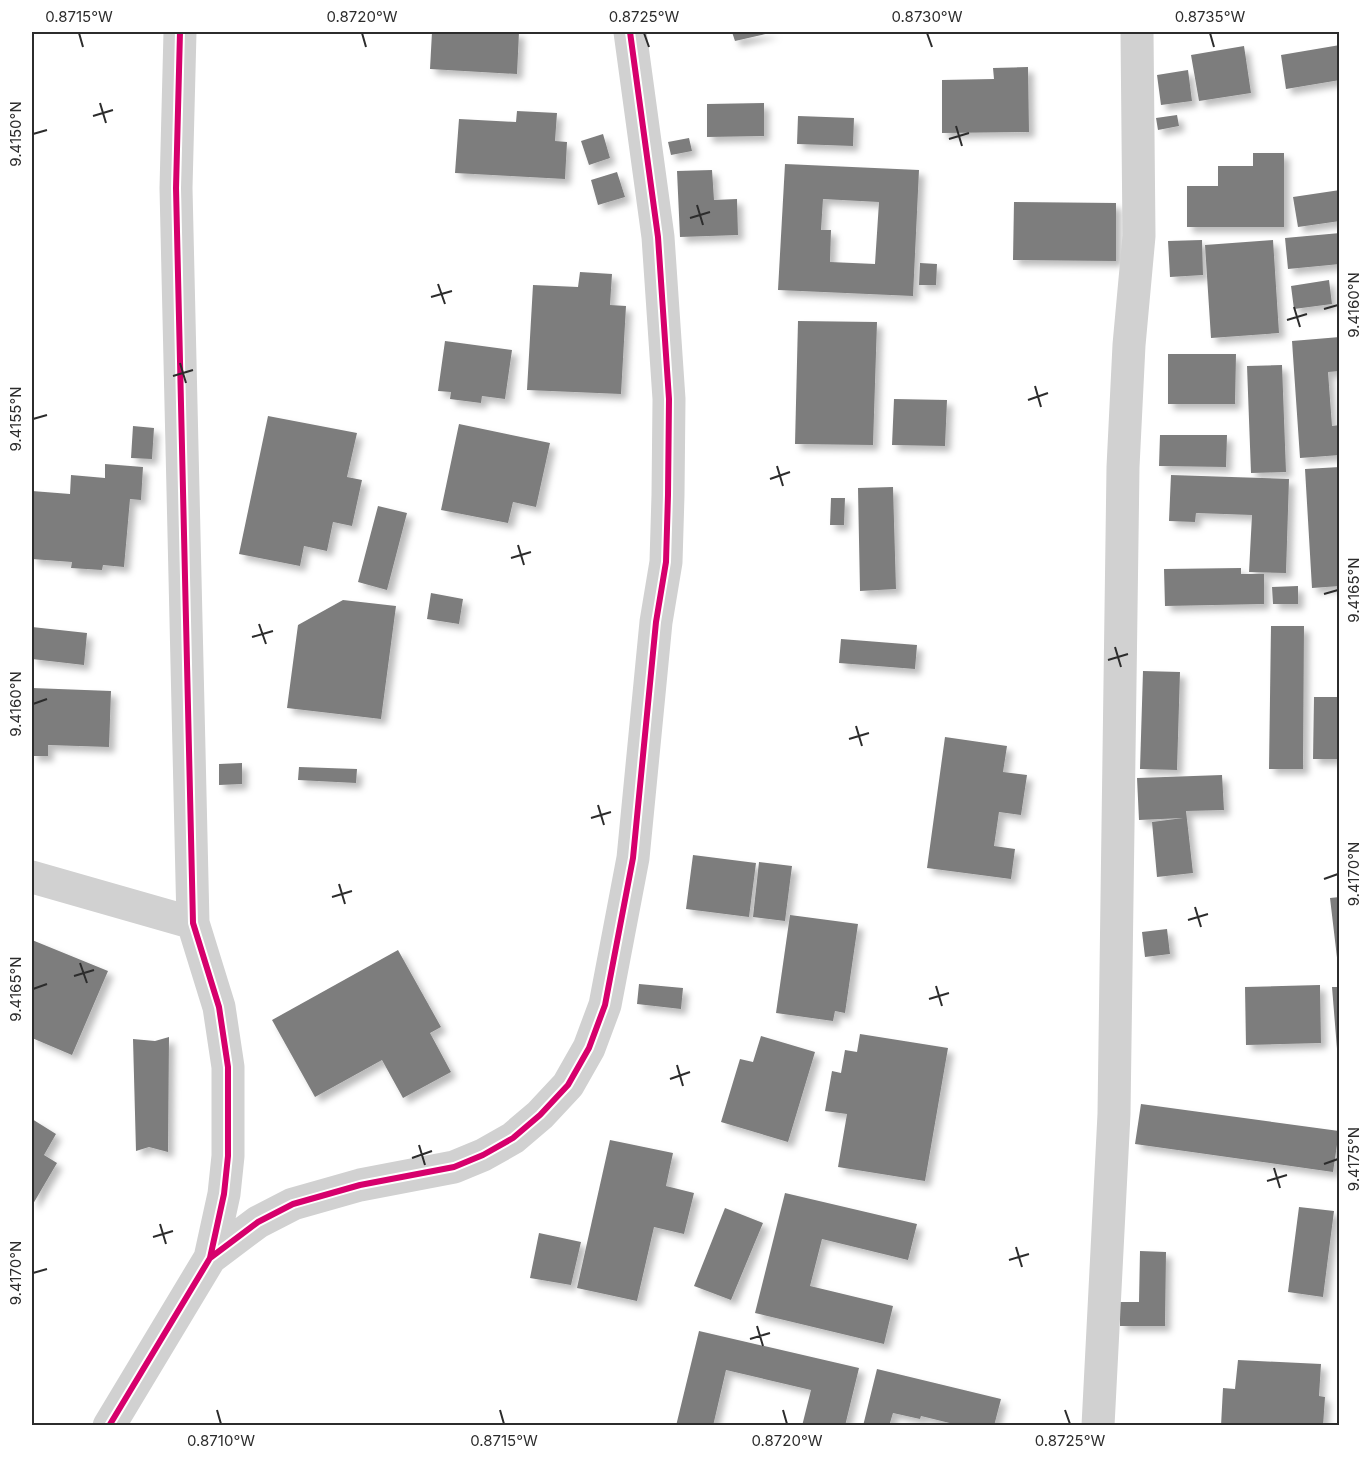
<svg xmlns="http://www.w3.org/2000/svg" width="1371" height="1457" font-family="Inter,sans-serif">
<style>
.building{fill:#7d7d7d;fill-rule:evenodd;filter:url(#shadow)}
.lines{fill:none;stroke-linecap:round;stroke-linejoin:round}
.street{stroke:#d1d1d1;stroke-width:33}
.cycleway-casing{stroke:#fff;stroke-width:10}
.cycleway{stroke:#d6006c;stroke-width:6}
.ticks{fill:none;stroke:#2c2c2c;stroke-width:2}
.neatline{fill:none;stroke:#2c2c2c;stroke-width:2}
.ticks-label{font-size:15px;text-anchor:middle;fill:#2c2c2c}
</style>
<defs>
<filter id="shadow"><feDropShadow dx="5.5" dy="5.5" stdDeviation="3" flood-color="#0004"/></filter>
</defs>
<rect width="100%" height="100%" fill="#fff"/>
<!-- building -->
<path class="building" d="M 432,32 L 519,32 L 517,74 L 430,69 Z
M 732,32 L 774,32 L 735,41 Z
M 1340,45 L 1340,80 L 1286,89 L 1281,55 Z
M 1244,46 L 1251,93 L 1199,101 L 1191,55 Z
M 1028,67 L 1029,132 L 942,133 L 942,80 L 994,79 L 993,68 Z
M 1188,70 L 1192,101 L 1161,105 L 1157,75 Z
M 764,103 L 764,136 L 707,137 L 707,104 Z
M 517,111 L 557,113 L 555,141 L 567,142 L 565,179 L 455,173 L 459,119 L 516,122 Z
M 1177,115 L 1179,126 L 1158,130 L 1156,118 Z
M 798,116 L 854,118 L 853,146 L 797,144 Z
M 603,134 L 610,158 L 589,165 L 581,141 Z
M 689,138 L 692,151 L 671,155 L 668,142 Z
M 1253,153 L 1284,153 L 1284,227 L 1187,227 L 1187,186 L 1218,186 L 1218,166 L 1253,166 Z
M 785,164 L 919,170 L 913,296 L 778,290 ZM 823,199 L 879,202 L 875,264 L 830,262 L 831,230 L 821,230 Z
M 712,170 L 714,200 L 737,199 L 738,235 L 680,237 L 677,171 Z
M 617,172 L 625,197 L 598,205 L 591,180 Z
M 1340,190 L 1340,221 L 1298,227 L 1293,197 Z
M 1014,202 L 1116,203 L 1116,261 L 1013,260 Z
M 1340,233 L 1340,264 L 1288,269 L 1285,238 Z
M 1202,240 L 1203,275 L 1170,277 L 1168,241 Z
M 1273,240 L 1279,333 L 1211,338 L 1205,245 Z
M 920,263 L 937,264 L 936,285 L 919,285 Z
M 580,272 L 612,274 L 610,305 L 626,306 L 621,394 L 527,390 L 533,285 L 578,287 Z
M 1329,280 L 1332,304 L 1294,309 L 1291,286 Z
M 798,321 L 877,322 L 873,445 L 795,444 Z
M 1340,337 L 1340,371 L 1328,372 L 1332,426 L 1340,425 L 1340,455 L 1300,458 L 1292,341 Z
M 445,341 L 512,350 L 505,399 L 482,396 L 481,403 L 450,399 L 451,392 L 438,391 Z
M 1168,354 L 1236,354 L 1235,404 L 1168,404 Z
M 1282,365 L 1286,472 L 1251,473 L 1247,366 Z
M 894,399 L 947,400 L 945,446 L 892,445 Z
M 268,416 L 357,433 L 347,477 L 362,480 L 352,526 L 333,522 L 327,551 L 304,546 L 300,566 L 239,554 Z
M 459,424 L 550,443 L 536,507 L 513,502 L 508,523 L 441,510 Z
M 133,426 L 154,428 L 152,459 L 131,458 Z
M 1160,435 L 1227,435 L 1226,467 L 1159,466 Z
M 105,464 L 143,467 L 141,500 L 130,499 L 124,567 L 103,565 L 102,570 L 71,568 L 72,562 L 32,559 L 32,491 L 70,494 L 71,475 L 105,478 Z
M 1340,467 L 1340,586 L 1312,588 L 1305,469 Z
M 1171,475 L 1289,479 L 1286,573 L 1249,572 L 1252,515 L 1196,513 L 1195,522 L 1169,521 Z
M 893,487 L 896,589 L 860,591 L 858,488 Z
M 831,498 L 845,498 L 844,525 L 830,525 Z
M 378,506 L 407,513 L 387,590 L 358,582 Z
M 1241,568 L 1241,574 L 1264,574 L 1264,604 L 1165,606 L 1164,569 Z
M 1298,586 L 1298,604 L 1273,604 L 1272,587 Z
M 431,593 L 463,599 L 459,624 L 427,619 Z
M 343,600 L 396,606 L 381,719 L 287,708 L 298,625 Z
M 1271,626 L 1304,626 L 1303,769 L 1269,769 Z
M 32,627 L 87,633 L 84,665 L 32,659 Z
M 841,639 L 917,645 L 915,669 L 839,663 Z
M 1143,671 L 1180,672 L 1177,770 L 1140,769 Z
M 32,688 L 111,691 L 109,747 L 48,745 L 48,756 L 32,756 Z
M 1314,697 L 1340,697 L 1340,759 L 1313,759 Z
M 945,737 L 1007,746 L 1003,772 L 1027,775 L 1021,815 L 999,812 L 994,846 L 1015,849 L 1011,879 L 927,868 Z
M 242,763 L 242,784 L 219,785 L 219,764 Z
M 299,767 L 357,769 L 356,783 L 298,780 Z
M 1222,775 L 1224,810 L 1186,811 L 1193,873 L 1157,877 L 1152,822 L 1183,818 L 1139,820 L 1137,778 Z
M 693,855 L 756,863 L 749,917 L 686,909 Z
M 759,862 L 792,866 L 785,921 L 753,917 Z
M 1340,897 L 1340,966 L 1338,966 L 1330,898 Z
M 790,915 L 858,924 L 845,1013 L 835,1011 L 833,1021 L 776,1013 Z
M 1167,929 L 1170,954 L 1145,957 L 1142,932 Z
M 32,940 L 108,971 L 72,1055 L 32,1038 Z
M 398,950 L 441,1027 L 430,1033 L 451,1072 L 403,1098 L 382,1060 L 315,1097 L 272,1020 Z
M 639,984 L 683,988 L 681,1009 L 637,1004 Z
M 1320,985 L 1321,1043 L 1246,1045 L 1245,987 Z
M 1332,987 L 1340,987 L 1340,1060 L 1338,1061 Z
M 860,1034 L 948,1048 L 925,1181 L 838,1167 L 847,1114 L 825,1111 L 832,1071 L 841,1073 L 845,1050 L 857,1052 Z
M 761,1036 L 815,1052 L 788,1142 L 721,1122 L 740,1059 L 753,1062 Z
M 169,1037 L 168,1152 L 149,1147 L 136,1151 L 133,1039 L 155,1041 Z
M 1141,1104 L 1339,1131 L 1333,1172 L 1135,1144 Z
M 32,1119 L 56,1134 L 44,1155 L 57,1163 L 33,1204 L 32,1203 Z
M 610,1140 L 673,1153 L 666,1186 L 694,1193 L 684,1234 L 654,1227 L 637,1301 L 577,1288 Z
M 785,1193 L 917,1224 L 908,1260 L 822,1239 L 810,1286 L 893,1306 L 884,1344 L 755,1313 Z
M 1299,1207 L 1334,1211 L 1323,1297 L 1288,1292 Z
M 725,1208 L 763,1223 L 731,1300 L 694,1286 Z
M 539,1233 L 581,1242 L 571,1285 L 530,1278 Z
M 1140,1251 L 1166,1252 L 1165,1326 L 1120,1326 L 1120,1302 L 1139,1302 Z
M 699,1331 L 859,1368 L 845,1426 L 802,1426 L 811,1390 L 726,1370 L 713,1426 L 676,1426 Z
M 1238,1360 L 1321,1364 L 1319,1396 L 1325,1397 L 1323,1426 L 1221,1426 L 1223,1388 L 1235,1389 Z
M 877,1369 L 1001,1399 L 994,1426 L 962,1426 L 921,1416 L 920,1419 L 893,1413 L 889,1426 L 863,1426 Z"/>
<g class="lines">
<!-- street -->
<path class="street" d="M 32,877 L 193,923
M 210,1258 L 258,1222 L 293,1204 L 360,1185 L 454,1167 L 483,1155 L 513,1138 L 540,1115 L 568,1085 L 589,1048 L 605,1005 L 633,858 L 656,622 L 666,562 L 668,495 L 669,399 L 658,237 L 630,32
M 109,1426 L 210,1258 L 224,1194 L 228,1156 L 228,1067 L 219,1007 L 193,923 L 176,188 L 180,32
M 1098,1426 L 1114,1114 L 1123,467 L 1129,345 L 1139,236 L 1137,32"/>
<!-- cycleway casing -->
<g class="cycleway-casing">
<path id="cycleway" d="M 210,1258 L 258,1222 L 293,1204 L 360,1185 L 454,1167 L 483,1155 L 513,1138 L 540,1115 L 568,1085 L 589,1048 L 605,1005 L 633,858 L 656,622 L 666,562 L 668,495 L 669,399 L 658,237 L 630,32
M 109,1426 L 210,1258 L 224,1194 L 228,1156 L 228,1067 L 219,1007 L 193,923 L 176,188 L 180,32"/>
</g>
<!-- cycleway -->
<use href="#cycleway" class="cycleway"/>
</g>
<!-- ticks -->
<path class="ticks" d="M 79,33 L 83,47M 362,33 L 366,47M 644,33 L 649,47M 927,33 L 932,47M 1210,33 L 1214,47M 100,103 L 106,123M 93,116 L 113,110M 956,126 L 962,146M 33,134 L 47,130M 949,139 L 969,133M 697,205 L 703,225M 690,218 L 710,212M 438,284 L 445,304M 431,297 L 452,291M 1294,307 L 1300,327M 1324,309 L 1338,305M 1287,320 L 1307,314M 180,363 L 186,383M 173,376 L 193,370M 1035,386 L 1041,407M 1028,400 L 1048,393M 33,419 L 47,415M 777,466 L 783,486M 770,479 L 790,472M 518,545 L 524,565M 511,558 L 531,552M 1324,594 L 1338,590M 259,624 L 266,644M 252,637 L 273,631M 1115,647 L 1121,667M 1108,660 L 1128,654M 33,704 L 47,699M 856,726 L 862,746M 849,739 L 869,733M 598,805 L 604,825M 591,818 L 611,812M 1324,879 L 1338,874M 339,884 L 345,904M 332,897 L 352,891M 1195,907 L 1201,927M 1188,920 L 1208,914M 80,963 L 87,983M 74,976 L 94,970M 936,986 L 942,1006M 33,989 L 47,984M 929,999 L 949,993M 677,1065 L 683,1086M 670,1079 L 690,1072M 419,1145 L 425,1165M 412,1158 L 432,1151M 1324,1164 L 1338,1159M 1274,1168 L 1280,1188M 1267,1181 L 1287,1175M 160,1224 L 166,1244M 153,1237 L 173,1231M 1016,1247 L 1022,1267M 1009,1260 L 1029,1254M 33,1273 L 47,1269M 757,1326 L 763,1346M 750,1339 L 770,1333M 217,1410 L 221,1424M 500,1410 L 504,1424M 783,1410 L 787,1424M 1065,1410 L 1070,1424"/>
<!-- border -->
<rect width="1371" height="1457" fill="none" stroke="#ffffff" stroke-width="66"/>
<rect x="33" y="33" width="1305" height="1391" class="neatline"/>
<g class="ticks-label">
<text x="79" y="22">0.8715°W</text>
<text x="362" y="22">0.8720°W</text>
<text x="644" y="22">0.8725°W</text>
<text x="927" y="22">0.8730°W</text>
<text x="1210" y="22">0.8735°W</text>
<text transform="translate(16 134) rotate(-90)" y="5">9.4150°N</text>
<text transform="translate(1354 305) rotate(-90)" y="5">9.4160°N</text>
<text transform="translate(16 419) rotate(-90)" y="5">9.4155°N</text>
<text transform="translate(1354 590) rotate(-90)" y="5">9.4165°N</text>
<text transform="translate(16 704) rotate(-90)" y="5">9.4160°N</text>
<text transform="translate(1354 874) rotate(-90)" y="5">9.4170°N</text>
<text transform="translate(16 989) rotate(-90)" y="5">9.4165°N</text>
<text transform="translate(1354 1159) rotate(-90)" y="5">9.4175°N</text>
<text transform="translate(16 1273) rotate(-90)" y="5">9.4170°N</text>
<text x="221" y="1446">0.8710°W</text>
<text x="504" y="1446">0.8715°W</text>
<text x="787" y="1446">0.8720°W</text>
<text x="1070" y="1446">0.8725°W</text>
</g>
</svg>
